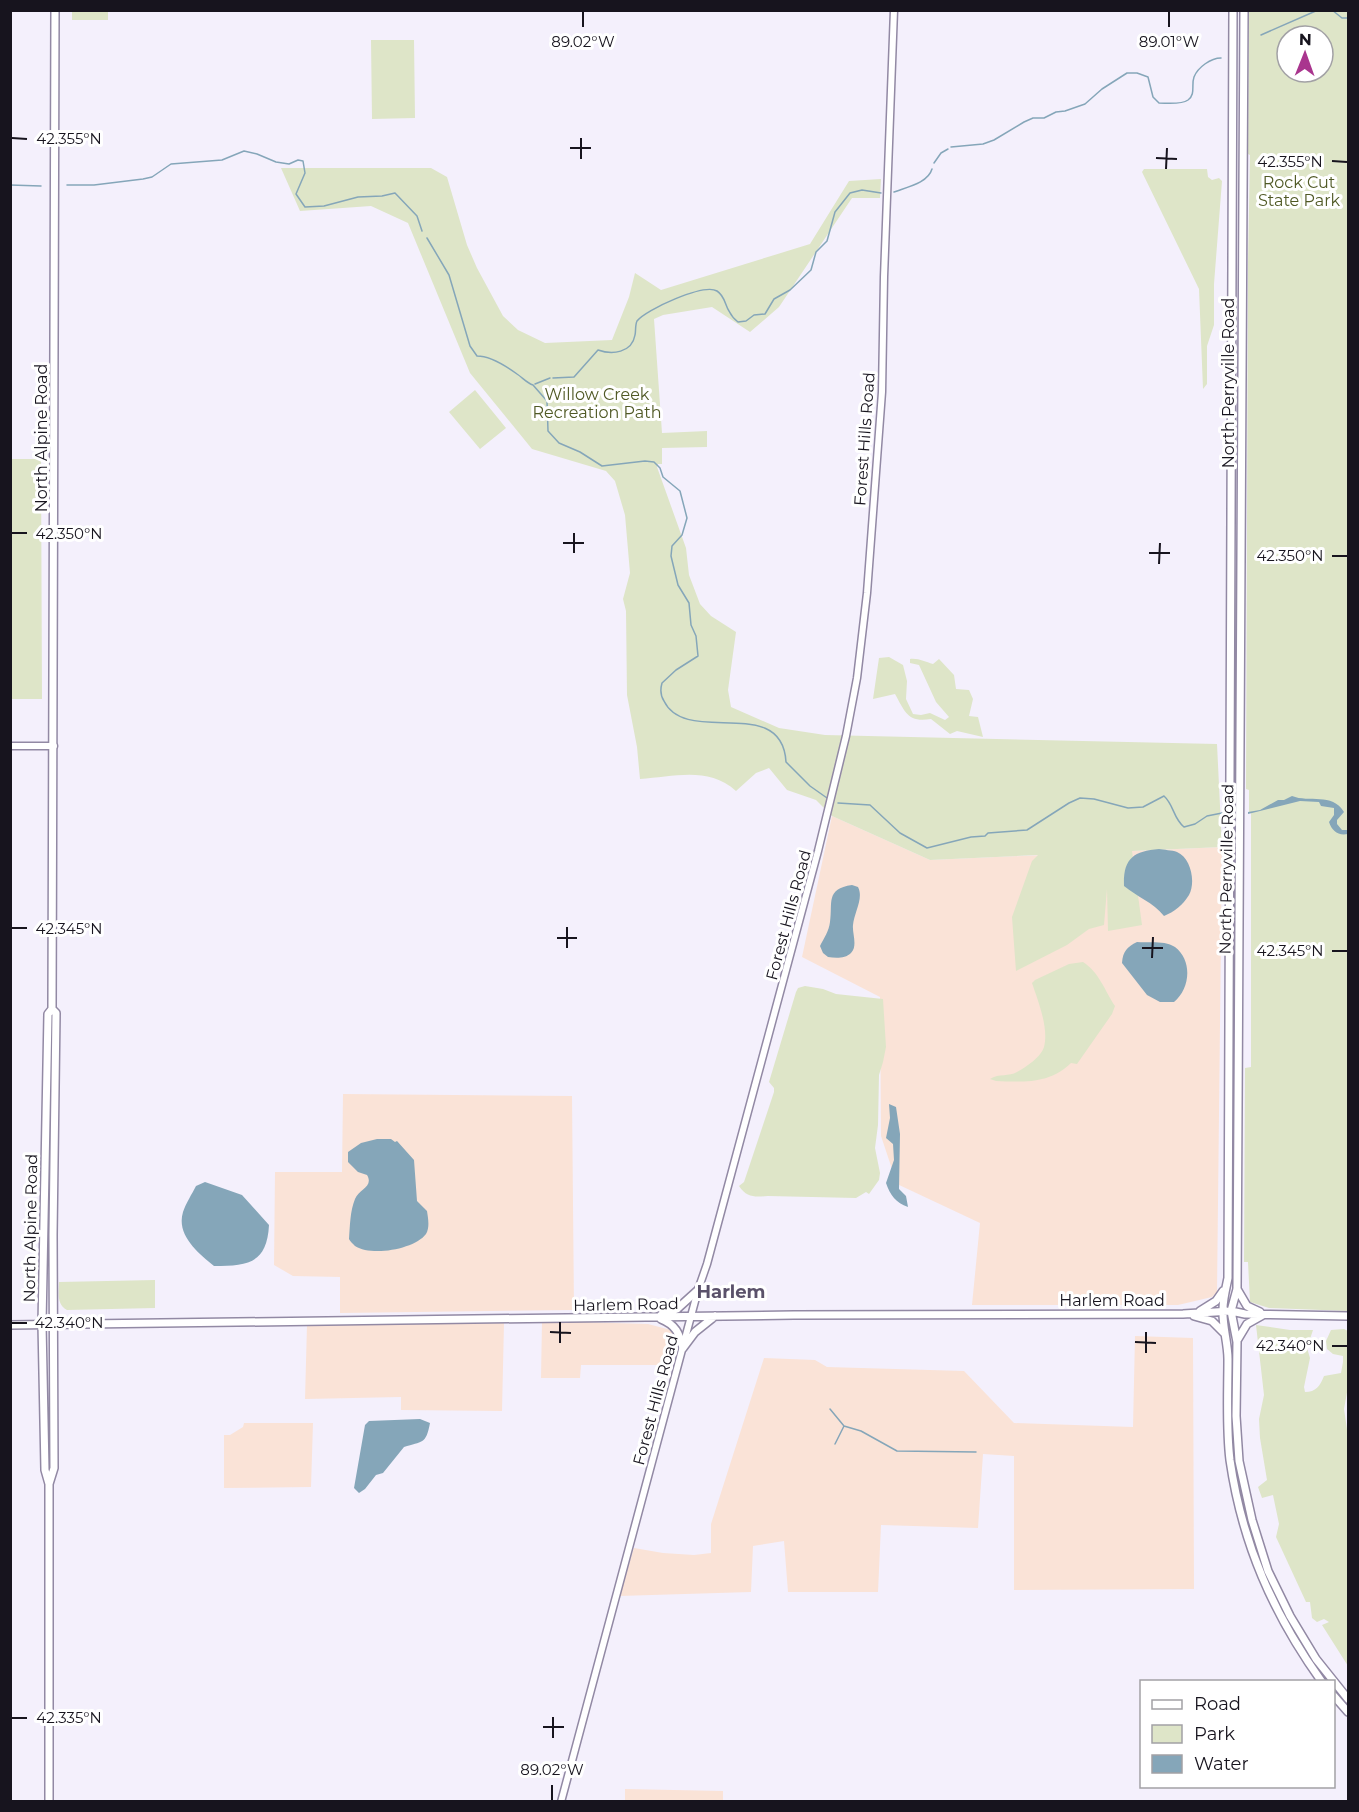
<svg xmlns="http://www.w3.org/2000/svg" width="1359" height="1812" font-family="Montserrat,sans-serif">
<style>
.industrial{fill:#fae3d7}
.green{fill:#dee5c8;fill-rule:evenodd}
.water{fill:#85a6b9}
.lines{fill:none;stroke-linecap:round;stroke-linejoin:round}
.stream{stroke:#85a6b9;stroke-width:1.5}
.tertiary-casing{stroke:#9289a4;stroke-width:9}
.secondary-casing{stroke:#9289a4;stroke-width:10}
.tertiary{stroke:#fff;stroke-width:6}
.secondary{stroke:#fff;stroke-width:7}
.ticks{fill:none;stroke:#17141e;stroke-width:2}
.labels{text-anchor:middle;stroke-width:6;stroke-linejoin:round;paint-order:stroke}
.park-label{font-size:16px;fill:#505925;stroke:#fff}
.street-label{font-size:16px;fill:#17141e;stroke:#fff}
.neighbourhood-label{font-size:18px;font-weight:bold;fill:#5a516a;stroke:#fff}
.ticks-label{font-size:15px;text-anchor:middle;fill:#17141e;stroke:#fff;stroke-width:6;stroke-linejoin:round;paint-order:stroke}
</style>
<rect width="100%" height="100%" fill="#f4f0fc"/>
<!-- industrial -->
<path class="industrial" d="M 832,816 L 930,860 L 1222,847 L 1217,1292 L 1212,1297 L 1178,1305 L 972,1305 L 980,1223 L 897,1184 L 881,1136 L 880,997 L 802,957 Z
M 343,1094 L 572,1096 L 574,1310 L 340,1313 L 340,1277 L 293,1276 L 274,1265 L 275,1172 L 342,1172 Z
M 542,1321 L 648,1324 L 671,1330 L 675,1334 L 677,1340 L 668,1365 L 581,1365 L 580,1378 L 541,1378 Z
M 504,1323 L 502,1411 L 401,1410 L 401,1397 L 305,1399 L 307,1325 Z
M 1135,1336 L 1193,1338 L 1194,1589 L 1014,1590 L 1014,1456 L 983,1454 L 978,1528 L 881,1525 L 878,1592 L 788,1592 L 784,1541 L 753,1546 L 751,1592 L 619,1596 L 634,1548 L 663,1553 L 694,1555 L 711,1553 L 711,1524 L 764,1358 L 815,1360 L 827,1367 L 964,1371 L 1014,1423 L 1133,1427 Z
M 244,1423 L 313,1423 L 311,1487 L 224,1488 L 224,1435 L 230,1435 L 243,1427 Z
M 625,1789 L 723,1791 L 723,1801 L 625,1801 Z"/>
<!-- green -->
<path class="green" d="M 72,11 L 108,11 L 108,20 L 72,20 Z
M 1249,11 L 1348,11 L 1348,1311 L 1269,1308 L 1250,1302 L 1248,1262 L 1244,1262 L 1245,1068 L 1251,1067 L 1251,812 L 1249,812 L 1249,790 L 1246,789 L 1248,263 L 1250,155 L 1248,154 ZM 1287,36 L 1323,36 L 1323,72 L 1287,72 Z
M 371,40 L 414,40 L 415,118 L 372,119 Z
M 281,168 L 431,168 L 447,177 L 467,245 L 477,268 L 503,316 L 518,330 L 545,343 L 612,340 L 629,297 L 635,273 L 661,290 L 810,244 L 849,181 L 881,179 L 880,198 L 852,198 L 779,307 L 750,332 L 712,307 L 663,315 L 654,319 L 662,433 L 707,431 L 707,447 L 662,448 L 662,464 L 658,464 L 657,467 L 686,548 L 689,575 L 700,604 L 711,616 L 736,632 L 728,690 L 731,707 L 779,728 L 825,735 L 1217,744 L 1222,847 L 1132,851 L 1142,925 L 1108,931 L 1107,889 L 1104,925 L 1089,929 L 1067,945 L 1016,971 L 1012,917 L 1032,861 L 1038,855 L 930,860 L 832,816 L 816,800 L 787,790 L 769,768 L 756,773 L 736,791 C 708,766 674,777 640,779 L 637,747 L 627,695 L 626,611 L 623,599 L 630,573 L 625,515 L 615,481 L 606,471 L 532,449 L 470,373 L 408,223 L 371,206 L 300,211 Z
M 1144,169 L 1207,169 L 1208,177 L 1212,180 L 1219,178 L 1222,181 L 1214,284 L 1214,325 L 1207,346 L 1207,384 L 1203,389 L 1199,289 L 1142,172 Z
M 475,390 L 506,428 L 480,449 L 449,412 Z
M 11,459 L 41,459 L 42,699 L 11,699 Z
M 889,657 L 903,665 L 907,681 L 906,699 L 913,714 L 921,715 L 930,713 L 945,720 L 949,717 L 936,702 L 919,665 L 910,663 L 910,659 C 919,658 925,662 933,664 L 939,659 L 954,675 L 956,689 L 969,690 L 973,699 L 969,716 L 978,717 L 983,737 L 957,731 L 950,734 L 931,719 C 908,723 905,712 895,694 L 873,699 L 879,658 Z
M 1083,962 C 1099,972 1105,991 1115,1006 L 1112,1014 L 1077,1064 L 1071,1063 C 1050,1084 1024,1082 996,1081 L 990,1079 C 999,1073 1009,1077 1017,1072 C 1026,1067 1041,1057 1044,1047 C 1049,1028 1038,1001 1032,983 L 1035,980 L 1069,964 Z
M 805,986 L 823,989 L 836,994 L 883,999 L 886,1047 L 883,1062 L 879,1075 L 878,1125 L 875,1148 L 880,1173 L 879,1180 L 869,1194 L 866,1192 L 856,1198 L 768,1196 C 755,1197 747,1198 739,1186 L 744,1182 L 774,1092 L 774,1088 L 769,1082 L 796,992 L 798,988 Z
M 155,1280 L 155,1308 L 67,1310 C 56,1304 59,1292 59,1282 Z
M 1256,1325 L 1290,1330 L 1313,1330 L 1307,1348 L 1310,1358 L 1304,1387 L 1305,1392 C 1316,1392 1320,1386 1324,1376 L 1341,1373 L 1343,1362 L 1343,1356 L 1333,1354 L 1327,1349 L 1326,1341 L 1331,1330 L 1344,1329 L 1348,1331 L 1348,1387 L 1344,1409 L 1348,1436 L 1348,1666 L 1322,1625 L 1329,1622 L 1324,1619 L 1317,1622 L 1312,1618 L 1310,1602 L 1306,1602 L 1276,1537 L 1279,1524 L 1273,1495 L 1262,1498 L 1258,1487 L 1267,1480 L 1260,1438 L 1259,1419 L 1264,1395 Z"/>
<!-- water -->
<path class="water" d="M 1292,796 C 1309,803 1332,792 1344,812 L 1337,820 L 1337,824 L 1342,830 L 1348,830 L 1348,834 C 1338,836 1332,831 1329,822 L 1334,815 L 1334,808 L 1321,806 L 1319,802 L 1300,801 L 1248,814 L 1248,812 L 1260,810 L 1278,800 L 1284,800 Z
M 1159,849 C 1164,850 1172,850 1177,852 C 1191,858 1196,882 1189,895 C 1183,905 1174,912 1164,916 C 1153,902 1137,897 1124,886 C 1123,859 1133,851 1159,849 Z
M 852,885 L 858,887 C 864,898 854,913 853,925 C 852,933 858,946 851,953 C 845,959 835,958 828,957 L 823,953 L 820,946 C 824,938 829,931 830,922 C 833,903 825,889 852,885 Z
M 1137,942 C 1149,943 1165,940 1175,947 C 1193,961 1190,989 1174,1002 L 1160,1002 L 1147,995 L 1122,963 C 1123,951 1127,947 1137,942 Z
M 889,1104 L 896,1107 L 900,1134 L 899,1189 L 906,1196 L 908,1207 C 896,1203 890,1195 886,1183 L 894,1160 L 893,1144 L 886,1138 L 890,1118 Z
M 377,1139 L 391,1139 L 395,1142 L 397,1141 L 414,1160 L 417,1201 L 427,1211 C 428,1218 430,1227 426,1234 C 415,1249 372,1257 355,1246 C 355,1246 349,1240 349,1239 C 350,1226 350,1211 355,1199 C 359,1189 374,1187 367,1175 L 358,1172 L 348,1162 L 348,1152 L 361,1143 Z
M 205,1182 L 242,1195 L 269,1225 C 267,1264 247,1266 214,1266 C 198,1253 176,1235 183,1212 C 186,1203 192,1194 196,1186 Z
M 420,1419 L 430,1423 C 426,1445 422,1441 404,1447 L 383,1473 L 376,1475 L 365,1489 L 359,1493 L 354,1488 L 365,1425 L 369,1421 Z"/>
<g class="lines">
<!-- stream -->
<path class="stream" d="M 1332,10 L 1342,18 L 1348,18
M 1261,35 L 1318,10
M 951,147 L 983,144 L 994,140 L 1024,122 L 1033,118 L 1044,118 L 1056,112 L 1065,111 L 1085,104 L 1102,89 L 1127,73 L 1137,73 L 1148,77 L 1153,97 L 1159,103 C 1167,103 1181,105 1188,100 C 1196,94 1191,85 1194,77 C 1198,67 1211,58 1221,58
M 934,163 L 941,153 L 948,149
M 10,185 L 41,186
M 67,185 L 94,185 L 143,179 L 152,177 L 171,164 L 222,160 L 244,151 L 257,154 L 276,162 L 289,164 L 298,160 L 303,161 L 305,173 L 296,194 L 305,207 L 324,206 L 358,197 L 382,196 L 395,193 L 417,216 L 422,231
M 894,192 C 907,187 928,183 932,169
M 427,238 L 449,275 L 470,346 L 477,356 C 491,356 506,366 517,374 C 523,378 527,383 533,385 L 547,401 L 548,431 L 559,443 L 580,452 L 602,466 L 645,461 L 654,462 L 660,468 L 663,477 L 680,491 L 687,518 L 682,535 L 672,546 L 671,556 L 678,585 L 689,603 L 691,625 L 696,636 L 698,656 L 676,670 L 662,683 C 660,690 660,695 664,701 C 686,747 782,693 786,762 L 810,786 L 827,798
M 553,378 L 574,377 L 598,350 C 612,355 632,353 635,335 C 636,331 635,325 637,321 C 645,310 704,283 717,291 C 725,296 725,305 729,311 C 731,315 734,319 738,322 L 746,321 L 754,315 L 765,314 L 774,299 L 790,290 L 811,270 L 816,252 L 827,241 L 835,212 L 850,193 L 862,190 L 881,193
M 535,384 L 550,378
M 838,803 L 870,805 L 900,833 L 927,848 L 971,837 L 985,836 L 988,833 L 1027,830 L 1069,803 L 1080,798 L 1094,799 L 1128,808 L 1143,807 L 1164,796 C 1174,805 1173,818 1184,827 L 1195,824 L 1207,816 L 1227,812
M 830,1409 L 844,1426 L 861,1431 L 897,1451 L 976,1452
M 835,1444 L 844,1426"/>
<!-- tertiary casing -->
<g class="tertiary-casing">
<path id="tertiary" d="M 10,746 L 54,746
M 561,1802 L 698,1290 L 707,1264 L 818,851 L 846,736 L 857,678 L 867,593 L 882,392 L 884,277 L 894,10"/>
</g>
<!-- secondary casing -->
<g class="secondary-casing">
<path id="secondary" d="M 1233,10 L 1228,1278 C 1226,1288 1223,1299 1223,1309 C 1222,1325 1228,1343 1228,1359 C 1228,1392 1226,1427 1230,1460 C 1242,1543 1273,1614 1322,1682
M 1244,10 L 1237,1289 L 1231,1311 L 1237,1342 L 1236,1416 L 1239,1461 L 1252,1520 L 1268,1571 L 1290,1616 L 1316,1659 L 1348,1699
M 1237,1289 L 1247,1306 L 1260,1312
M 1200,1311 L 1216,1301 L 1223,1291
M 661,1315 L 677,1309 L 698,1290
M 1194,1316 L 1212,1321 L 1225,1334
M 661,1319 C 676,1325 679,1333 683,1348
M 10,1325 L 794,1315 L 1183,1314 L 1231,1311 L 1245,1314 L 1348,1316
M 1238,1339 L 1247,1324 L 1263,1315
M 683,1348 L 695,1332 L 715,1316
M 49,1484 L 45,1470 L 42,1324 L 48,1014 L 52,1009
M 1334,1696 L 1348,1712
M 49,1802 L 49,1484 L 54,1468 L 53,1235 L 56,1013 L 52,1009 L 55,10"/>
</g>
<!-- tertiary -->
<use href="#tertiary" class="tertiary"/>
<!-- secondary -->
<use href="#secondary" class="secondary"/>
</g>
<!-- ticks -->
<path class="ticks" d="M 583,27 L 583,12M 1169,27 L 1169,12M 12,138 L 27,139M 570,148 L 591,148M 1156,158 L 1177,159M 581,159 L 581,138M 1332,161 L 1347,162M 1166,169 L 1167,148M 12,533 L 27,533M 563,543 L 584,543M 574,553 L 574,533M 1149,553 L 1170,553M 1332,556 L 1347,556M 1159,564 L 1160,543M 12,928 L 27,928M 557,938 L 577,938M 567,948 L 567,927M 1142,948 L 1163,948M 1332,951 L 1347,951M 1152,958 L 1153,937M 12,1323 L 27,1323M 550,1332 L 571,1333M 1135,1342 L 1156,1343M 560,1343 L 560,1322M 1332,1346 L 1347,1346M 1146,1353 L 1146,1332M 12,1718 L 27,1718M 543,1727 L 564,1727M 553,1738 L 553,1717M 552,1800 L 552,1785"/>
<g class="labels">
<!-- park labels -->
<g class="park-label">
<text x="1299" y="188">Rock Cut<tspan x="1299" dy="18">State Park</tspan></text>
<text x="597" y="400">Willow Creek<tspan x="597" dy="18">Recreation Path</tspan></text>
</g>
<!-- street labels -->
<g class="street-label">
<text transform="translate(1228 383) rotate(-90)" y="6">North Perryville Road</text>
<text transform="translate(41 438) rotate(-90)" y="6">North Alpine Road</text>
<text transform="translate(864 439) rotate(-86)" y="6">Forest Hills Road</text>
<text transform="translate(1226 869) rotate(-89)" y="6">North Perryville Road</text>
<text transform="translate(788 915) rotate(-75)" y="6">Forest Hills Road</text>
<text transform="translate(30 1228) rotate(-89)" y="6">North Alpine Road</text>
<text x="1112" y="1306">Harlem Road</text>
<text transform="translate(626 1304) rotate(-1)" y="6">Harlem Road</text>
<text transform="translate(655 1400) rotate(-75)" y="6">Forest Hills Road</text>
</g>
<!-- neighbourhood labels -->
<g class="neighbourhood-label">
<text x="731" y="1298">Harlem</text>
</g>
</g>
<g class="ticks-label">
<text x="583" y="47">89.02°W</text>
<text x="1169" y="47">89.01°W</text>
<text x="69" y="144">42.355°N</text>
<text x="1290" y="167">42.355°N</text>
<text x="69" y="539">42.350°N</text>
<text x="1290" y="561">42.350°N</text>
<text x="69" y="934">42.345°N</text>
<text x="1290" y="956">42.345°N</text>
<text x="69" y="1328">42.340°N</text>
<text x="1290" y="1351">42.340°N</text>
<text x="69" y="1723">42.335°N</text>
<text x="552" y="1775">89.02°W</text>
</g>
<!-- border -->
<rect width="1359" height="1812" fill="none" stroke="#17141e" stroke-width="24"/>
<!-- legend -->
<rect x="1140" y="1680" width="195" height="108" fill="#ffffff" stroke="#a2a1a5" stroke-width="1.5"/>
<rect x="1152" y="1700" width="30" height="9" fill="#ffffff" stroke="#a2a1a5" stroke-width="1.5"/>
<text x="1194" y="1710" font-size="18" fill="#17141e">Road</text>
<rect x="1152" y="1725" width="30" height="18" fill="#dee5c8" stroke="#a2a1a5" stroke-width="1.5"/>
<text x="1194" y="1740" font-size="18" fill="#17141e">Park</text>
<rect x="1152" y="1755" width="30" height="18" fill="#85a6b9" stroke="#a2a1a5" stroke-width="1.5"/>
<text x="1194" y="1770" font-size="18" fill="#17141e">Water</text>
<!-- north arrow -->
<g transform="translate(1305 54) rotate(1)"><circle r="28" fill="#ffffff" stroke="#a2a1a5" stroke-width="1.5"/>
<path d="M0-4.5L10 22L0 15L-10 22Z" fill="#a9358e"/>
<text y="-9" font-size="16" font-weight="bold" text-anchor="middle" fill="#17141e">N</text>
</g>
</svg>
